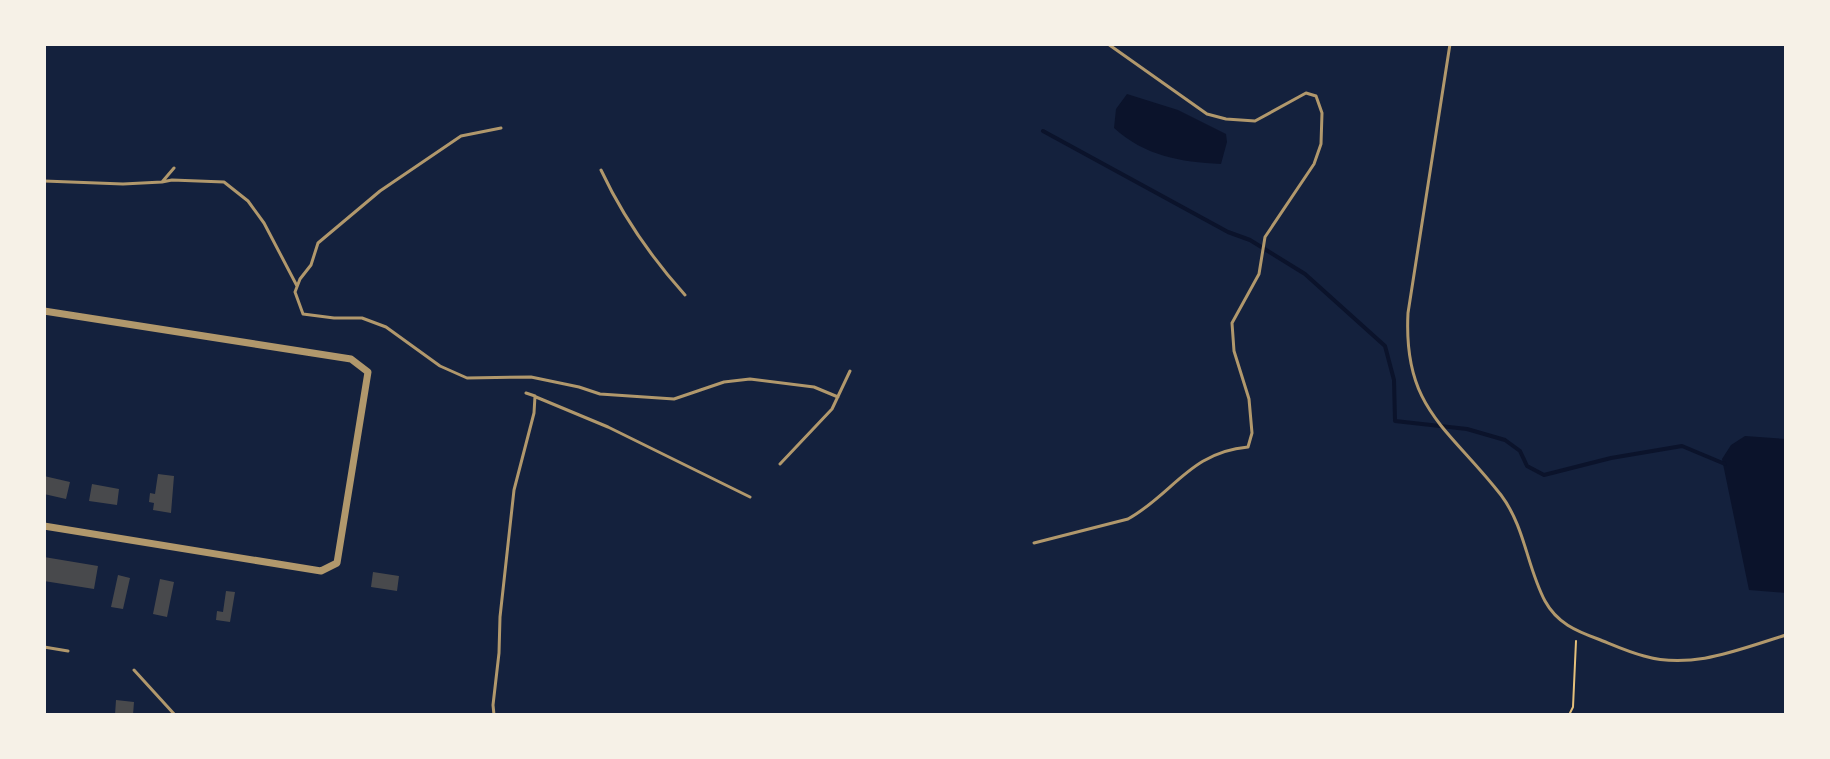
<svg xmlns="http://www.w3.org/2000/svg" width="1830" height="759" font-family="'PT Sans',sans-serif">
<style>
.water{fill:#0b132b}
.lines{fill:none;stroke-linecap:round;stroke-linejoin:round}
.stream{stroke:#0b132b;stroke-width:4}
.building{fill:#48494c}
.path{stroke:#e5c07b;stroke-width:2}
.service{stroke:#b1986c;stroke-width:3}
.minor{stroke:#b1986c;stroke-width:7}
</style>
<rect width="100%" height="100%" fill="#14213d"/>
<!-- water -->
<path class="water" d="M 1127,94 L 1178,110 L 1226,134 L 1227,142 L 1221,164 C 1180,162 1145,156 1114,128 L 1116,109 Z
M 1745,436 L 1786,439 L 1786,593 L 1749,590 L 1722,459 L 1731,445 Z"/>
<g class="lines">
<!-- stream -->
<path class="stream" d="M 1043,131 L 1228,232 L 1250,240 L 1305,274 L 1385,346 L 1394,380 L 1395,421 L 1467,429 L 1505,440 L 1520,451 L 1527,466 L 1544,475 L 1611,458 L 1682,446 L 1725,464"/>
</g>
<!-- building -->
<path class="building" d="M 158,474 L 174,476 L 171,513 L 153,510 L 154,503 L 149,502 L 150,493 L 155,494 Z
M 44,476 L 70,482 L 66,499 L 44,494 Z
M 92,484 L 119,489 L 117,505 L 89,501 Z
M 44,557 L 98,566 L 94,589 L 44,581 Z
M 373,572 L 399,576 L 397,591 L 371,587 Z
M 118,575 L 130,578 L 123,609 L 111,607 Z
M 160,579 L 174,582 L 167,617 L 153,614 Z
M 226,591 L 235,592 L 230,622 L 216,620 L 217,611 L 223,612 Z
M 116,700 L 134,702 L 133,715 L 115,715 Z"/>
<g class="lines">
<!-- path -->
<path class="path" d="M 1569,715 L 1573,707 L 1576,641"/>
<!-- service -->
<path class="service" d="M 1450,44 L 1408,313 C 1403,409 1448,427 1501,495 C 1525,527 1527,567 1545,601 C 1557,623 1576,631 1598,639 C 1613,645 1628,652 1644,656 C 1692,670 1740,649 1786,635
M 501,128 L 461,136 L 380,191 L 318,243 L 311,265 L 300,279 L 295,292 L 303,314 L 334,318 L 362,318 L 386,327 L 440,366 L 467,378 L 531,377 L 579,387 L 600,394 L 674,399 L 724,382 L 750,379 L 814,387 L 838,397
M 601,170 C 623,217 650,256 685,295
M 44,181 L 123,184 L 162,182 L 174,168
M 162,182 L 172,180 L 224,182 L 248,201 L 264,223 L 297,286
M 536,397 L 608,427 L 750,497
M 780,464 L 832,409 L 850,371
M 1034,543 L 1128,519 C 1173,494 1190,452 1248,447 L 1252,433 L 1249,399 L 1234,351 L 1232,323 L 1259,274 L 1265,237 L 1314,164 L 1321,144 L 1322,113 L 1316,96 L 1306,93 L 1255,121 L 1226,119 L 1207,114 L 1108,44
M 44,647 L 68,651
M 134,670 L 175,715
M 494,715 L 493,705 L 499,653 L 500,617 L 514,490 L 534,413 L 535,396 L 526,393"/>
<!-- minor -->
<path class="minor" d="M 44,311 L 351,359 L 368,372 L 337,563 L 321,571 L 44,526"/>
</g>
<!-- border -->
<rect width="1830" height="759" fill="none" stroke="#f6f1e7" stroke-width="92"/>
</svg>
